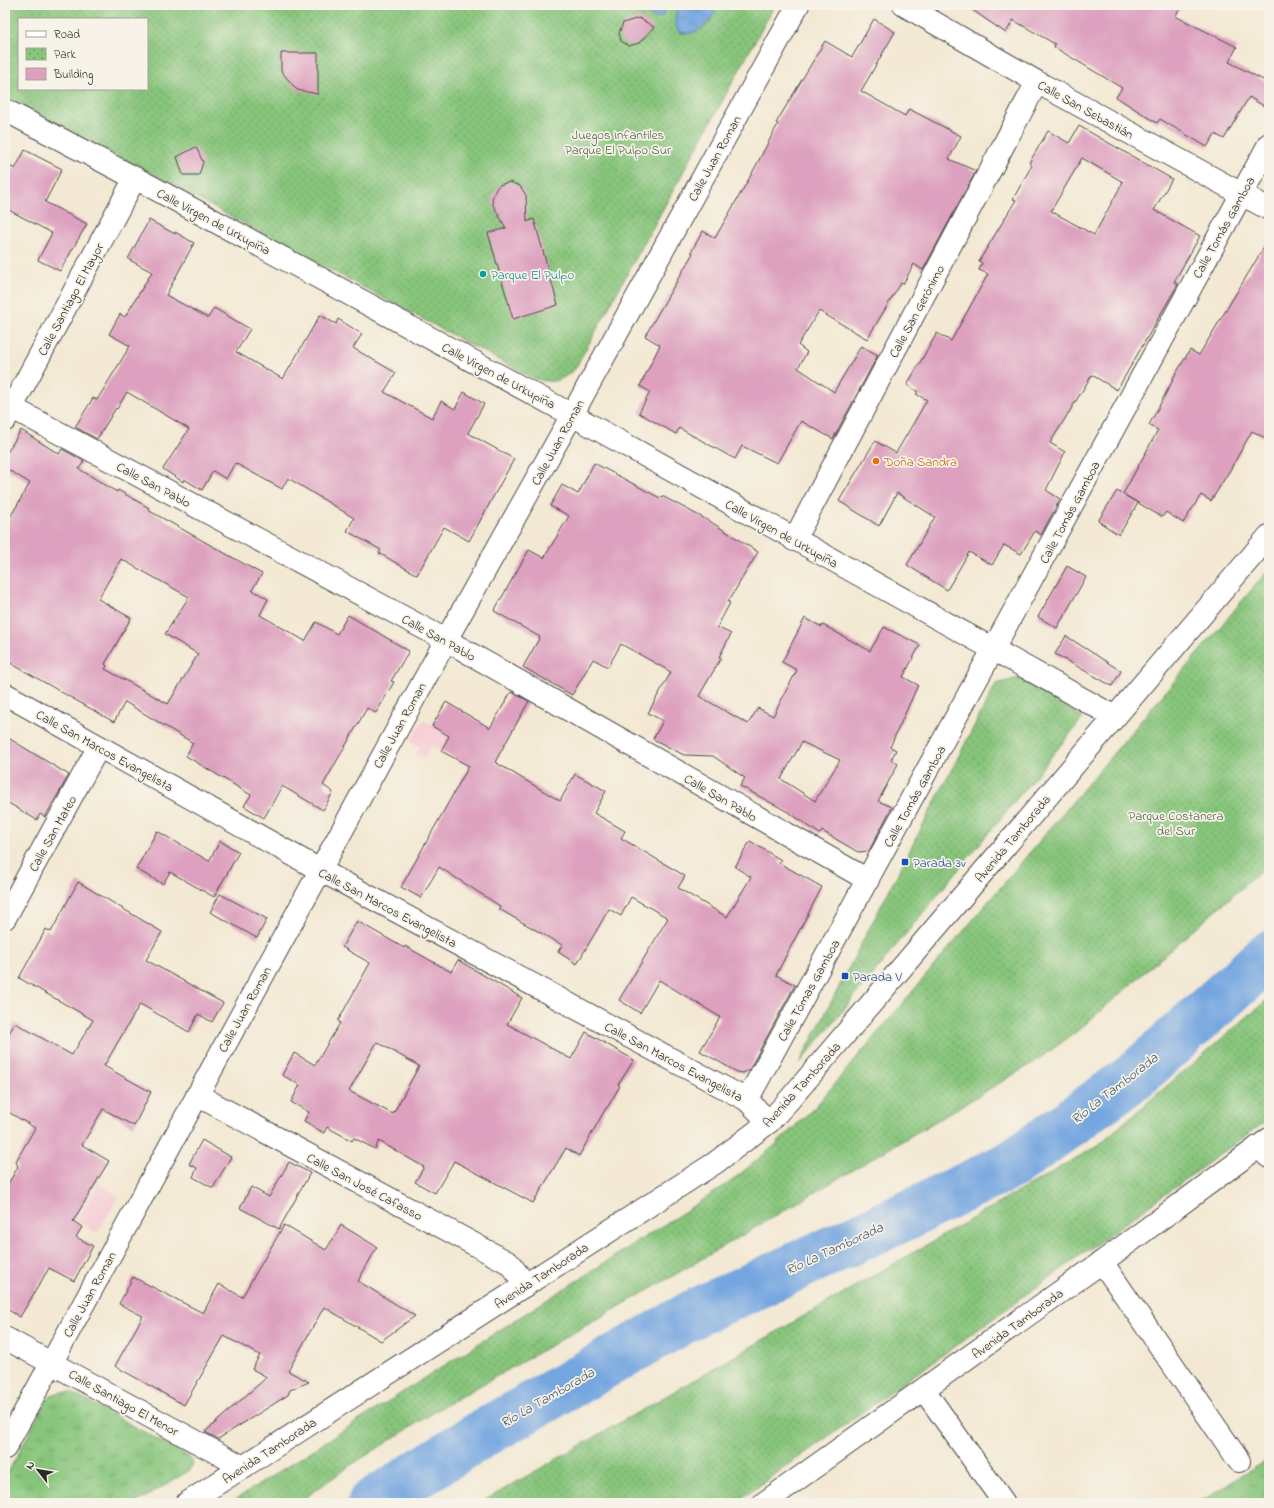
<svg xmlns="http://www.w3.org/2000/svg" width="1274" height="1508" font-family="'Indie Flower',sans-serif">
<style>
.built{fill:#f6cfd7}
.grass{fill:url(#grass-tufts);stroke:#597853}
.park{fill:url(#park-dots);stroke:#597853;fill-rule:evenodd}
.water{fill:url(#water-ripples);stroke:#506886}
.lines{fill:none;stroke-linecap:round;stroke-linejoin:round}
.river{stroke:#74a6e0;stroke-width:49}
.building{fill:#dda1bf;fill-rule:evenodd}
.street-casing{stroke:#494744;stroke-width:24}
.secondary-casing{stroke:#494744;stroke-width:24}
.primary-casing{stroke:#494744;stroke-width:24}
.street{stroke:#fff;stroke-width:22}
.secondary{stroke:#fff;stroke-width:22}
.primary{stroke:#fff;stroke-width:22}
.culture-dot{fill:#0f9aa8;stroke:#f7f3e8;stroke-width:1.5}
.food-dot{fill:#e8710a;stroke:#f7f3e8;stroke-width:1.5}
.transit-dot{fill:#1a4fb4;stroke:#f7f3e8;stroke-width:1.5}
.labels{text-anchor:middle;stroke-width:3.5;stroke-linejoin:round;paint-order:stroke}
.street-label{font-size:13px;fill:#2b2b2b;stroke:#f7f3e8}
.park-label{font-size:13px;fill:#475943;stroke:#f7f3e8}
.culture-label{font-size:13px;fill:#0d838f;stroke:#f7f3e8;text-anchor:start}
.food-label{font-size:13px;fill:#c56008;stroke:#f7f3e8;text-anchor:start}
.transit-label{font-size:13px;fill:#164399;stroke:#f7f3e8;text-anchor:start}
.water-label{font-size:14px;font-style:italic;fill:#45566a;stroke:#f7f3e8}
</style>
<defs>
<pattern id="grass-tufts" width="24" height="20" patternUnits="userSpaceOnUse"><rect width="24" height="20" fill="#87c57b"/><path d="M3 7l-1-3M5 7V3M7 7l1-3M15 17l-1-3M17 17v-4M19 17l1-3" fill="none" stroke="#6fa065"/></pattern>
<pattern id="park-dots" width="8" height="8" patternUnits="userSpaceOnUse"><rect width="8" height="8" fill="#87c57b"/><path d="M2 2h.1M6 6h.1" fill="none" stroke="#6fa065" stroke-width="1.8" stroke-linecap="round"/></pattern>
<pattern id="water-ripples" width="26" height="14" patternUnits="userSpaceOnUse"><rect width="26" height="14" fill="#74a6e0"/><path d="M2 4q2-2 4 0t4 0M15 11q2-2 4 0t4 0" fill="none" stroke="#5f87b6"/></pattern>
</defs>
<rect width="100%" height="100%" fill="#f7f3e8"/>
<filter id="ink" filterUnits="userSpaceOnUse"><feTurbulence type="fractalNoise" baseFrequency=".025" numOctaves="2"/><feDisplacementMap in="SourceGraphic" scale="8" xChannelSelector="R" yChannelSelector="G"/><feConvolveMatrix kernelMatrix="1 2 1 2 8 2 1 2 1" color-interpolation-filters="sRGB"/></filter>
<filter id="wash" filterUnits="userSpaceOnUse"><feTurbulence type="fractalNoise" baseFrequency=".012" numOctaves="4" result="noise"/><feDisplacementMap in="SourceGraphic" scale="16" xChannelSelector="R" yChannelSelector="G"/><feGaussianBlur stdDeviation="0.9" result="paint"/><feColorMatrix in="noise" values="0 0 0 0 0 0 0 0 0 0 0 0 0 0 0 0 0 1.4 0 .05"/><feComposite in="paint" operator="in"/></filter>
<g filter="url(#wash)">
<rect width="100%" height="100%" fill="#f3e8d3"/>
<!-- built -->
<path class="built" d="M 423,720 L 449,736 L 441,751 L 432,746 L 423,759 L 415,755 L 420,747 L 410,741 Z
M 99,1184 L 119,1196 L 97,1233 L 77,1220 Z"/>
<!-- grass -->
<path class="grass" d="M 61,1392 L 71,1392 L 188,1456 L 193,1463 L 190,1470 L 136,1503 L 5,1503 L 5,1478 L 47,1400 L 54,1394 Z
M 1269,1459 L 1269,1503 L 1198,1503 L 1259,1465 Z"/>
<!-- park -->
<path class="park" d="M 5,5 L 775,5 L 575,369 C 559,383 550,384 531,377 L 5,96 ZM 19,19 L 147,19 L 147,89 L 19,89 Z
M 1269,569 L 1269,864 L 1075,1033 L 1033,1063 L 926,1127 L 661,1283 L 444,1406 L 348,1467 L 298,1503 L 230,1503 L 729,1183 L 773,1147 L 815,1107 Z
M 1019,678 L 1083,718 L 799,1064 L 996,684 Z
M 1269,998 L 1269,1119 L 944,1354 L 735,1503 L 480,1503 L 654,1403 L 1097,1146 Z"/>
<!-- water -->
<path class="water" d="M 643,5 L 666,5 L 662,17 L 653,18 L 647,13 Z
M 677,5 L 717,5 C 714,22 696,38 679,32 L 675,23 Z"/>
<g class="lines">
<!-- river -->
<path class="river" d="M 372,1503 L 472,1440 L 697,1312 L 908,1215 L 1013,1164 L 1135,1076 L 1269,955"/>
</g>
<g id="blocks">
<!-- building -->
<path class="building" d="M 965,5 L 1183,5 L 1175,16 L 1237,47 L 1229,62 L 1269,83 L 1269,109 L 1249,97 L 1224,139 L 1215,134 L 1207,147 L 1160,119 L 1157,123 L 1116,97 L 1122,88 L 1054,47 L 1055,44 L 1013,20 L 1006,33 Z
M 639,18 L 654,27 L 639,43 L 629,46 L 621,41 L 619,33 L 623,23 Z
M 874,19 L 895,32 L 861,91 L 905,116 L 909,109 L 961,136 L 949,159 L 976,171 L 923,270 L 914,264 L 903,284 L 901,283 L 867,339 L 819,311 L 798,345 L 807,352 L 798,368 L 834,392 L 861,346 L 878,355 L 833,439 L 801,421 L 777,463 L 742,446 L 735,459 L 679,428 L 676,434 L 639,413 L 650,392 L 640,386 L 660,345 L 645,336 L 693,253 L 691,252 L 703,231 L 715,238 L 750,177 L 778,124 L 776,123 L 825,41 L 852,57 Z
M 281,53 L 318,53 L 318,94 L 297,90 L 281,71 Z
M 1079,126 L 1172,179 L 1154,210 L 1200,236 L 1174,282 L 1178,284 L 1117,390 L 1092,375 L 1050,443 L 1065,452 L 1046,490 L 1060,499 L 1041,535 L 1035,531 L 1021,554 L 1004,545 L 992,565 L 969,552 L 947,590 L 907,565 L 935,517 L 897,493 L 879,526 L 839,501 L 875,441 L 896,453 L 927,400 L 916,394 L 918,392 L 907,385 L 937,333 L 951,341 L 988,274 L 979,270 L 982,263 L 979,261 L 1016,200 L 1013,199 L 1032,165 L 1029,163 L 1048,131 L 1069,143 ZM 1082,158 L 1123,182 L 1094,235 L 1051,211 Z
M 196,147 L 203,162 L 199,175 L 183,175 L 177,157 Z
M 25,150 L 62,169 L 45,202 L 87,224 L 60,271 L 38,260 L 52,233 L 5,208 L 5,164 L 15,169 Z
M 510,182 L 520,186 L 526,195 L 527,222 L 534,219 L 558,305 L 513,319 L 488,233 L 506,228 L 493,205 L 492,199 L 496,189 L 499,185 Z
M 149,220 L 175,234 L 175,232 L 194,243 L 166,295 L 208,318 L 214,308 L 250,329 L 236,352 L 283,379 L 320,315 L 336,324 L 338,319 L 362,334 L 353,348 L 396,373 L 384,392 L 432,418 L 441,401 L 455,409 L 464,392 L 484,404 L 468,433 L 514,459 L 469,541 L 444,527 L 417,575 L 379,553 L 381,550 L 347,531 L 354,518 L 288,478 L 282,489 L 235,463 L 226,479 L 213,471 L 202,490 L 184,479 L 183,482 L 163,469 L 189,429 L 127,392 L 117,409 L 116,408 L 97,439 L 75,427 L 93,398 L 97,400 L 130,346 L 109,334 L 120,314 L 125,317 L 152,272 L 128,259 Z
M 1269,239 L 1269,440 L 1252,431 L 1230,470 L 1211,501 L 1201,495 L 1183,523 L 1166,512 L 1162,517 L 1123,494 L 1158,430 L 1149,425 L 1173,380 L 1172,380 L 1190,350 L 1199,355 Z
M 21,430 L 59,454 L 62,449 L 84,461 L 79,469 L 117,492 L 118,490 L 149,508 L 148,510 L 262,574 L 252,590 L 268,599 L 260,615 L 305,641 L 316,622 L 337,634 L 348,615 L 409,651 L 391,681 L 394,682 L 376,713 L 367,708 L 323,785 L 333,792 L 323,810 L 282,786 L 264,818 L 244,806 L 251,795 L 186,756 L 193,743 L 125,702 L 114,722 L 5,660 L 5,526 L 30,483 L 5,468 L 5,456 ZM 121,559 L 189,597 L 165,634 L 198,654 L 168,704 L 105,669 L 107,666 L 105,664 L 131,618 L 98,599 Z
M 594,463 L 660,498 L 662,496 L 711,522 L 758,552 L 728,602 L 730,603 L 717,627 L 731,634 L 719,657 L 721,658 L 699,696 L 748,724 L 758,708 L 773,716 L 797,670 L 782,662 L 805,618 L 822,627 L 823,625 L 870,651 L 884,627 L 920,645 L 903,677 L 918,685 L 890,747 L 896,750 L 891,760 L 898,764 L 878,801 L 892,807 L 869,851 L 858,852 L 822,831 L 820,834 L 790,813 L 740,786 L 745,778 L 713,756 L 684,755 L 653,739 L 663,721 L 648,713 L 671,672 L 621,644 L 608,667 L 593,659 L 572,695 L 523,667 L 540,637 L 494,611 L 529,550 L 544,558 L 569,516 L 550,506 L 562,485 L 578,494 ZM 802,742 L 840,760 L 815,801 L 781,779 Z
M 1117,491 L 1138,503 L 1119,535 L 1098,521 Z
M 1067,566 L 1086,577 L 1057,628 L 1038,617 Z
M 1066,636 L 1121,671 L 1112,686 L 1055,654 Z
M 511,692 L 529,701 L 495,762 L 560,801 L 575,774 L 606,791 L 594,813 L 625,831 L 621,838 L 685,876 L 678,888 L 727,917 L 751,877 L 735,867 L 750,841 L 781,860 L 779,863 L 822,887 L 776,975 L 795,985 L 749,1070 L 743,1073 L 737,1072 L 700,1051 L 720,1017 L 659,980 L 640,1013 L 619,1000 L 668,918 L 631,897 L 621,916 L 609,909 L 577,964 L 558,952 L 562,945 L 499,909 L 500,906 L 439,867 L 421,898 L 401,887 L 469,766 L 441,751 L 449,736 L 432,726 L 446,702 L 490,728 Z
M 5,736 L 69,775 L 45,817 L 40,814 L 37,820 L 5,801 Z
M 157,831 L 209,861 L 220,841 L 239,852 L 214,897 L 170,872 L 163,884 L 136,869 Z
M 78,882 L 162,932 L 146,960 L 223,1003 L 212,1022 L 198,1014 L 189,1032 L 140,1004 L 104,1066 L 151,1092 L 134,1126 L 103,1109 L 82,1145 L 109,1161 L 73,1221 L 82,1227 L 76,1237 L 93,1246 L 74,1281 L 49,1268 L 20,1317 L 5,1308 L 5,1189 L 18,1167 L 16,1161 L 35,1128 L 5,1110 L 5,1040 L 15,1023 L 72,1055 L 93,1020 L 19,978 L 46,929 L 51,932 Z
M 220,894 L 267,919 L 257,938 L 210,912 Z
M 357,921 L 404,948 L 405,946 L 451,972 L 458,960 L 522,998 L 507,1024 L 571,1059 L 586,1032 L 634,1060 L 618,1085 L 620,1086 L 607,1108 L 606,1108 L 579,1156 L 566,1148 L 533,1203 L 454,1161 L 435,1193 L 415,1182 L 424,1167 L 379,1141 L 375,1149 L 354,1138 L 352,1141 L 327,1127 L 324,1133 L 304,1121 L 309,1112 L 291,1102 L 300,1085 L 282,1075 L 294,1053 L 315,1065 L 340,1023 L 338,1021 L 370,963 L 342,947 ZM 377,1042 L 419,1066 L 393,1114 L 349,1091 Z
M 202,1140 L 231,1157 L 213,1188 L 193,1177 L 197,1168 L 189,1164 Z
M 289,1162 L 310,1173 L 279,1229 L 240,1208 L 251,1187 L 269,1197 Z
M 284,1225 L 326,1250 L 341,1225 L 377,1247 L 358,1281 L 415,1316 L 381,1341 L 324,1307 L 288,1371 L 309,1382 L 290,1390 L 288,1395 L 218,1439 L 205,1432 L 267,1377 L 252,1369 L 260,1355 L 224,1336 L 184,1405 L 115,1366 L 143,1316 L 119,1304 L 133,1277 L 203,1313 L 219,1284 L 242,1297 Z"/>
</g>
</g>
<g filter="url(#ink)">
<use href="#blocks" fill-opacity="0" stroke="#494744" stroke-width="1"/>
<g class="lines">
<!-- street casing -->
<g class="street-casing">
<path id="street" d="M 904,5 L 1037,82 L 1269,209
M 5,110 L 150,186 L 572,415 L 1115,717
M 5,404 L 446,640 L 868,880
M 5,420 L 135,178
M 794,540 L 1037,82
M 5,694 L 320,870 L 747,1100 L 769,1122
M 5,918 L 98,748
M 197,1095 L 509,1263 L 526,1285
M 747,1100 L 1269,144
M 1258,1147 L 1269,1157
M 1102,1262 L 1239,1461
M 5,1338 L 243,1467
M 924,1390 L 1004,1503
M 5,1448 L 446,640 L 572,415 L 798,5"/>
</g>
<!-- secondary casing -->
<g class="secondary-casing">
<path id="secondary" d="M 764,1503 L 1102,1262 L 1269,1139"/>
</g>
<!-- primary casing -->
<g class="primary-casing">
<path id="primary" d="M 187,1503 L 715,1163 L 769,1122 L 790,1099 L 1269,536"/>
</g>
<!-- street -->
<use href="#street" class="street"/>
<!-- secondary -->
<use href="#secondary" class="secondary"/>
<!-- primary -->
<use href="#primary" class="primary"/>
</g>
</g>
<!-- markers -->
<circle class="culture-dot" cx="483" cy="274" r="4"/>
<circle class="food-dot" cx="876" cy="461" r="4"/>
<g class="transit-dot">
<rect x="901" y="858" width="8" height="8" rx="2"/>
<rect x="841" y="972" width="8" height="8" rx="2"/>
</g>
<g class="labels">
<!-- street labels -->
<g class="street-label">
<text transform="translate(1086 109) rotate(29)" y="5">Calle San Sebastián</text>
<text transform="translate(714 158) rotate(-61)" y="5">Calle Juan Roman</text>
<text transform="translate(214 221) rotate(28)" y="5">Calle Virgen de Urkupiña</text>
<text transform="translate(1223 227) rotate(-61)" y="5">Calle Tomás Gamboa</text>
<text transform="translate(70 299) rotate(-62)" y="5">Calle Santiago El Mayor</text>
<text transform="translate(916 311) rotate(-62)" y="5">Calle San Gerónimo</text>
<text transform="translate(499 375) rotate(28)" y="5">Calle Virgen de Urkupiña</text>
<text transform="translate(557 442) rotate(-61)" y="5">Calle Juan Roman</text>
<text transform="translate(154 484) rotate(28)" y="5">Calle San Pablo</text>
<text transform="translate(1069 512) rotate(-62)" y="5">Calle Tomás Gamboa</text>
<text transform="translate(782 533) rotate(29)" y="5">Calle Virgen de Urkupiña</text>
<text transform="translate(439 637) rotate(29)" y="5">Calle San Pablo</text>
<text transform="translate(399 725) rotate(-61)" y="5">Calle Juan Roman</text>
<text transform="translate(105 750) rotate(29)" y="5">Calle San Marcos Evangelista</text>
<text transform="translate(914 796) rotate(-61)" y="5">Calle Tomás Gamboa</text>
<text transform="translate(721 797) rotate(30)" y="5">Calle San Pablo</text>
<text transform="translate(52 833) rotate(-61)" y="5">Calle San Mateo</text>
<text transform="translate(1012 838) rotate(-50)" y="5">Avenida Tamborada</text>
<text transform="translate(388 907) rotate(28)" y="5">Calle San Marcos Evangelista</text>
<text transform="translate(808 990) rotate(-61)" y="5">Calle Tómas Gamboa</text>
<text transform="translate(244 1009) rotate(-61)" y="5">Calle Juan Roman</text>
<text transform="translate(674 1061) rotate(28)" y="5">Calle San Marcos Evangelista</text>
<text transform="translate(801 1084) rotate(-48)" y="5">Avenida Tamborada</text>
<text transform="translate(365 1186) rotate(28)" y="5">Calle San José Cafasso</text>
<text transform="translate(541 1275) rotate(-33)" y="5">Avenida Tamborada</text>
<text transform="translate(89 1294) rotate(-61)" y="5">Calle Juan Roman</text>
<text transform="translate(1017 1323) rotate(-36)" y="5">Avenida Tamborada</text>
<text transform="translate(124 1402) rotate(29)" y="5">Calle Santiago El Menor</text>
<text transform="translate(269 1450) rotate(-33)" y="5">Avenida Tamborada</text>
</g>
<!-- park labels -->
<g class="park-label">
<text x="618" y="139">Juegos Infantiles<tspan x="618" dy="15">Parque El Pulpo Sur</tspan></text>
<text x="1176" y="820">Parque Costanera<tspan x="1176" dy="15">del Sur</tspan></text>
</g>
<!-- culture labels -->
<g class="culture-label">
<text x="491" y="279">Parque El Pulpo</text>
</g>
<!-- food labels -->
<g class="food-label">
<text x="884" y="466">Doña Sandra</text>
</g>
<!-- transit labels -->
<g class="transit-label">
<text x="913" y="867">Parada 3v</text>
<text x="853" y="981">Parada V</text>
</g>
<!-- water labels -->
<g class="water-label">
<text transform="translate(1114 1088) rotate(-38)" y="5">Río La Tamborada</text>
<text transform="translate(834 1248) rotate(-25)" y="5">Río La Tamborada</text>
<text transform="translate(547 1397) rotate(-30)" y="5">Río La Tamborada</text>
</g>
</g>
<!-- margin -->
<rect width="1274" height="1508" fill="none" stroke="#f7f3e8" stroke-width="20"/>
<!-- legend -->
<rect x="18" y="18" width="130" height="72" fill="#f7f3e8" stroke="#a5a39c"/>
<rect x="26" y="31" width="20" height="6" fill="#ffffff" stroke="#a5a39c"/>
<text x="54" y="38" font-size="12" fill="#2b2b2b">Road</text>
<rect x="26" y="48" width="20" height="12" fill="url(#park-dots)" stroke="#a5a39c"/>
<text x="54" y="58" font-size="12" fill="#2b2b2b">Park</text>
<rect x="26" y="68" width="20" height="12" fill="#dda1bf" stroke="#a5a39c"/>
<text x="54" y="78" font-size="12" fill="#2b2b2b">Building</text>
<!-- north arrow -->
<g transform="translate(38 1470) rotate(301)" stroke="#f7f3e8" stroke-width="3" paint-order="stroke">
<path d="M0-3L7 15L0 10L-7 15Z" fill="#2b2b2b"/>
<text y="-6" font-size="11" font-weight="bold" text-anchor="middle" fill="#2b2b2b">N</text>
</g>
</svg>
